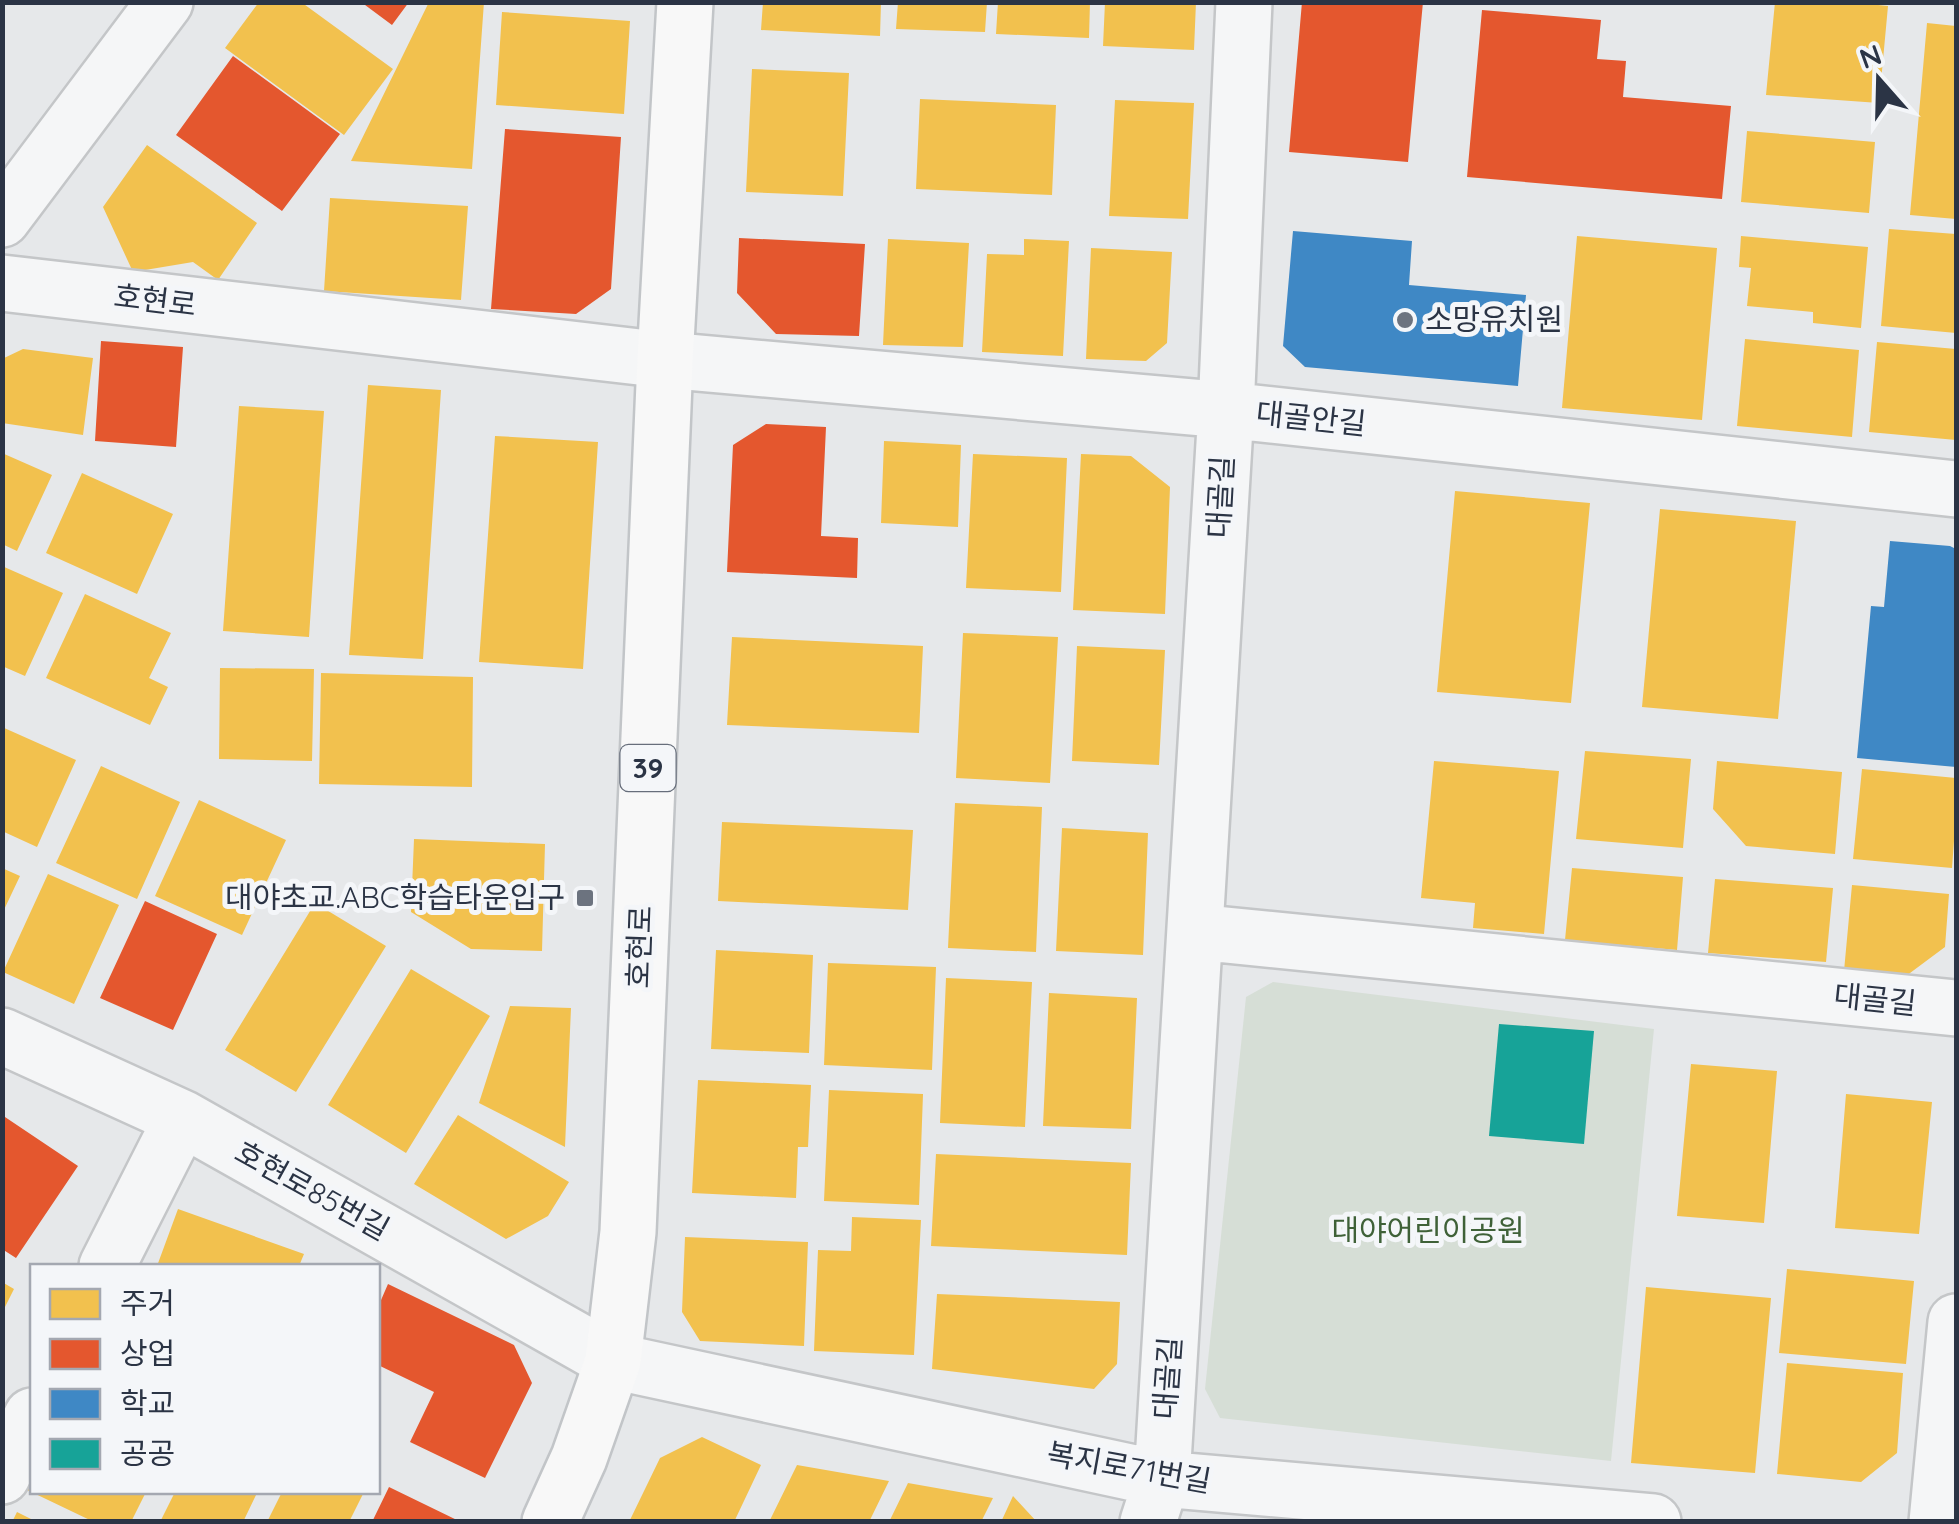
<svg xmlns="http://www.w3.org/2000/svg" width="1959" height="1524" font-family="Quicksand,'Noto Sans KR',sans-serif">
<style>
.green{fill:#d6ded6}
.homes{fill:#f2c14e}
.shops{fill:#e4572e}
.schools{fill:#3f88c5}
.public{fill:#17a398}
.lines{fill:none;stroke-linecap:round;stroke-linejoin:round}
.minor-casing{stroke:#c4c6c8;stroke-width:60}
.major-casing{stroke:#c2c5c8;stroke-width:60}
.minor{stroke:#f5f6f7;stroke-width:55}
.major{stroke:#f8f8f8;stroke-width:55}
.poi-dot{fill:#6c737f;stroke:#f4f6f9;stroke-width:4}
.labels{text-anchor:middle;stroke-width:10;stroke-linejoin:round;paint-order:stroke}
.shield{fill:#f4f6f9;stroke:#676e7b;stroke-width:2.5}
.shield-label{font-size:28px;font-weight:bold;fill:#2b3445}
.street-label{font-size:30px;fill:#2b3445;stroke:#f4f6f9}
.poi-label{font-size:30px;fill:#2b3445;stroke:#f4f6f9;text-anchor:start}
.park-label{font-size:30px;fill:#3f6138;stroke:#f4f6f9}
</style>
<rect width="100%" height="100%" fill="#e6e8ea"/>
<!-- green -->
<path class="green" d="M 1273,982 L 1654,1029 L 1611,1461 L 1220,1418 L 1205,1389 L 1246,997 Z"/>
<!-- homes -->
<path class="homes" d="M 259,2 L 301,2 L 393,69 L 344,135 L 225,48 Z
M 429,2 L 484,2 L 472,169 L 351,161 Z
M 763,2 L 881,2 L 880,36 L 761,30 Z
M 898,2 L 987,2 L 985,32 L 896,29 Z
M 998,2 L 1090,2 L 1089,38 L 996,34 Z
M 1105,2 L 1196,2 L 1194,50 L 1103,46 Z
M 1775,2 L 1849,2 L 1888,6 L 1879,103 L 1766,95 Z
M 502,12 L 630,21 L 624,114 L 496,105 Z
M 1927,23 L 1956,26 L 1956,219 L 1910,215 Z
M 752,69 L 849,73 L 843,196 L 746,192 Z
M 920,99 L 1056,105 L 1052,195 L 916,189 Z
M 1115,100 L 1194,103 L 1188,219 L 1109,216 Z
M 1747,131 L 1875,142 L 1869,213 L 1741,202 Z
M 147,145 L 257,223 L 218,280 L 193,262 L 133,272 L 103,207 Z
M 330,198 L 468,206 L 461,300 L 324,291 Z
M 1889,229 L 1956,234 L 1956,333 L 1881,326 Z
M 1577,236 L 1717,248 L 1702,420 L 1562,408 Z
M 1741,236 L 1868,247 L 1861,328 L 1813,323 L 1813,312 L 1747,306 L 1751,268 L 1739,267 Z
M 888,239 L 969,243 L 963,347 L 883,345 Z
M 1024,239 L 1069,241 L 1063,356 L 982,352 L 987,254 L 1024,255 Z
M 1091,248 L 1172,252 L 1167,343 L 1146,361 L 1086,359 Z
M 1745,339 L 1859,350 L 1852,437 L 1737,426 Z
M 1877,342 L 1956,349 L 1956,440 L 1869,432 Z
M 23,349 L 93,358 L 83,435 L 2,423 L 2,359 Z
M 368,385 L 441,390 L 423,659 L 349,655 Z
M 239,406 L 324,411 L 309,637 L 223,631 Z
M 495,436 L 598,442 L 583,669 L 479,662 Z
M 884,441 L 961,445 L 958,527 L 881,523 Z
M 2,453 L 52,475 L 17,551 L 2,544 Z
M 973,454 L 1067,458 L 1061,592 L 966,588 Z
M 1081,454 L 1131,456 L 1170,487 L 1165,614 L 1073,610 Z
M 82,473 L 173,514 L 137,594 L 46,553 Z
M 1455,491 L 1590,503 L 1571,703 L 1437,692 Z
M 1660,509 L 1796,521 L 1778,719 L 1642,707 Z
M 2,566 L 63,593 L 25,676 L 2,666 Z
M 85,594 L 171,633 L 149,678 L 168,687 L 150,725 L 46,678 Z
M 963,633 L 1058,637 L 1050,783 L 956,778 Z
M 732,637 L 923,646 L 919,733 L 727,725 Z
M 1077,646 L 1165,650 L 1159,765 L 1072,761 Z
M 220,668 L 314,669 L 312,761 L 219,759 Z
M 321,673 L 473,677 L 472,787 L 319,784 Z
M 2,727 L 76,760 L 37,847 L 2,831 Z
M 1585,751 L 1691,759 L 1683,848 L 1576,839 Z
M 1434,761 L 1559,771 L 1544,934 L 1473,928 L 1475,903 L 1421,898 Z
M 1717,761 L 1842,772 L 1835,854 L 1746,846 L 1713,809 Z
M 101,766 L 180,802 L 137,899 L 56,863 Z
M 1862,769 L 1956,778 L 1956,814 L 1952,868 L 1853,859 Z
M 199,800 L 286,840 L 242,935 L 155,896 Z
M 955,803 L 1042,807 L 1036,952 L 948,948 Z
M 722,822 L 913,830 L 908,910 L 718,901 Z
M 1062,828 L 1148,833 L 1143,955 L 1056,951 Z
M 414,839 L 545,844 L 542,951 L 471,949 L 411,912 Z
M 2,868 L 20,876 L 2,914 Z
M 1572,868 L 1683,877 L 1677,950 L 1565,940 Z
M 48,874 L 119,905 L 74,1004 L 3,972 Z
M 1715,879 L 1833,888 L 1826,962 L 1708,953 Z
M 1852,885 L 1949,894 L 1945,947 L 1906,976 L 1844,971 Z
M 315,903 L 386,946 L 296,1092 L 225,1050 Z
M 716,950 L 813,955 L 809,1053 L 711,1049 Z
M 828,963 L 936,967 L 932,1070 L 824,1065 Z
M 411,969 L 490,1016 L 406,1153 L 328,1105 Z
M 946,978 L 1032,982 L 1025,1127 L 940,1123 Z
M 1049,993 L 1137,998 L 1131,1129 L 1043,1126 Z
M 510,1006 L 571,1008 L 565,1147 L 479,1103 Z
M 1691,1064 L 1777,1071 L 1764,1223 L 1677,1216 Z
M 698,1080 L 811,1085 L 808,1147 L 798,1147 L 796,1198 L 692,1193 Z
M 829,1090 L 923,1094 L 919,1205 L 824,1201 Z
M 1846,1094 L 1932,1102 L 1919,1234 L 1835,1228 Z
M 458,1115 L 569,1182 L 548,1216 L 506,1239 L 414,1184 Z
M 936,1154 L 1131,1163 L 1127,1255 L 931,1246 Z
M 178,1209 L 304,1254 L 299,1266 L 157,1266 Z
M 852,1217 L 921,1220 L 914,1355 L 814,1351 L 818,1250 L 851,1251 Z
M 685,1237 L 808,1242 L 804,1346 L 700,1341 L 682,1312 Z
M 1787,1269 L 1914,1281 L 1906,1364 L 1779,1353 Z
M 2,1282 L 14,1289 L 2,1313 Z
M 1646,1287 L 1771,1298 L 1755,1473 L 1631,1463 Z
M 937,1294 L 1120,1302 L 1117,1364 L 1094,1389 L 932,1369 Z
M 1787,1363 L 1903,1373 L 1897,1453 L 1861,1482 L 1777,1474 Z
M 702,1437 L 761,1465 L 734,1522 L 629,1522 L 660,1458 Z
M 797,1465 L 889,1481 L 869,1522 L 769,1522 Z
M 32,1468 L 32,1492 L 146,1492 L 131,1522 L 94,1522 L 23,1488 Z
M 908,1483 L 993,1498 L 981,1522 L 889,1522 Z
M 175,1492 L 249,1492 L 256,1495 L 243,1522 L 160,1522 Z
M 282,1492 L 364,1492 L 349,1522 L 267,1522 Z
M 1013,1496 L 1037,1522 L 1001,1522 Z
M 17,1512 L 37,1522 L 12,1522 Z"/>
<!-- shops -->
<path class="shops" d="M 361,2 L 409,2 L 392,25 Z
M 1302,2 L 1423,2 L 1408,162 L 1289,152 Z
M 1482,10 L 1601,20 L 1597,59 L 1626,61 L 1623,97 L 1731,106 L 1722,199 L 1467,177 Z
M 233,56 L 340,134 L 282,211 L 176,135 Z
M 505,129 L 621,137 L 611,289 L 576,314 L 491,309 Z
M 739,238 L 865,244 L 859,336 L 776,334 L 737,293 Z
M 101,341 L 183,347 L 176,447 L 95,441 Z
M 766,424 L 826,427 L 821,536 L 858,538 L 857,578 L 727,572 L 733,445 Z
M 145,901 L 217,934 L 173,1030 L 100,998 Z
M 2,1115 L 78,1166 L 16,1258 L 2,1249 Z
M 388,1284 L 514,1345 L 532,1383 L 485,1478 L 410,1442 L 434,1392 L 378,1365 L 378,1307 Z
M 389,1487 L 461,1522 L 372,1522 Z"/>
<!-- schools -->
<path class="schools" d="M 1293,231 L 1412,241 L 1409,285 L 1526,295 L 1518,386 L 1305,367 L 1283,346 Z
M 1890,541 L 1950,546 L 1956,549 L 1956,767 L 1857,758 L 1871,606 L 1884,607 Z"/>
<!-- public -->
<path class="public" d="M 1499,1024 L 1594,1031 L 1584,1144 L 1489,1136 Z"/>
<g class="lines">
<!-- minor casing -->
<g class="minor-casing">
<path id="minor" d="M 2,219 L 165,2
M 2,283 L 665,360 L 1226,410 L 1956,489
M 1196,932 L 1956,1008
M 2,1036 L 182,1118 L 613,1361 L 1162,1479 L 1653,1522
M 107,1266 L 182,1118
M 2,1476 L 32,1416
M 1148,1522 L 1162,1479 L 1226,410 L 1244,2
M 1937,1522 L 1956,1322"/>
</g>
<!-- major casing -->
<g class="major-casing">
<path id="major" d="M 550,1522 L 579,1458 L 613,1361 L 628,1232 L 665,360 L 685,2"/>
</g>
<!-- minor -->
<use href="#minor" class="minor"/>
<!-- major -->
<use href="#major" class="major"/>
</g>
<!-- markers -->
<g class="poi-dot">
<circle cx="1405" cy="320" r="10"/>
<rect x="575" y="888" width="20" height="20" rx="5"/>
</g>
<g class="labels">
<!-- shield labels -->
<rect class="shield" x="620.5" y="745" width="55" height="46" rx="8"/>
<g class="shield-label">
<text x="648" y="778">39</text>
</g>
<!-- street labels -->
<g class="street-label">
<text transform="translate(155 301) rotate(7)" y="10">호현로</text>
<text transform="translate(1311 419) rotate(6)" y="10">대골안길</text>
<text transform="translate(1221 497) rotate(-87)" y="10">대골길</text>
<text transform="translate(640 947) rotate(-88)" y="10">호현로</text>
<text transform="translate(1875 1000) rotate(6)" y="10">대골길</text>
<text transform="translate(312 1191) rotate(29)" y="10">호현로85번길</text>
<text transform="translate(1168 1378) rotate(-86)" y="10">대골길</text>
<text transform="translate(1129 1468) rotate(10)" y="10">복지로71번길</text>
</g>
<!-- poi labels -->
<g class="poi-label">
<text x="1425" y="330">소망유치원</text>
<text x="565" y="908" text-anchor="end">대야초교.ABC학습타운입구</text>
</g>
<!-- park labels -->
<g class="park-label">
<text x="1428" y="1241">대야어린이공원</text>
</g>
</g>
<!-- border -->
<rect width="1959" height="1524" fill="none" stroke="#2b3445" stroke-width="10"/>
<!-- legend -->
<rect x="30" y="1264" width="350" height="230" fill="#f4f6f9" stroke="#a4a8b1" stroke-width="2.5"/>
<rect x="50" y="1289" width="50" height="30" fill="#f2c14e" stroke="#a4a8b1" stroke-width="2.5"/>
<text x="120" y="1314" font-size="30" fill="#2b3445">주거</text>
<rect x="50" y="1339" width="50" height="30" fill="#e4572e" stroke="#a4a8b1" stroke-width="2.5"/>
<text x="120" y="1364" font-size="30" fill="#2b3445">상업</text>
<rect x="50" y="1389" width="50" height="30" fill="#3f88c5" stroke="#a4a8b1" stroke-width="2.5"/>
<text x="120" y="1414" font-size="30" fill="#2b3445">학교</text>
<rect x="50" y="1439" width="50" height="30" fill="#17a398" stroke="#a4a8b1" stroke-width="2.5"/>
<text x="120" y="1464" font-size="30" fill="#2b3445">공공</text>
<!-- north arrow -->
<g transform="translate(1879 80) rotate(340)" stroke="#f4f6f9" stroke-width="8" paint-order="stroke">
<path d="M0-8L18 38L0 25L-18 38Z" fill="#2b3445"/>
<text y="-15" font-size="28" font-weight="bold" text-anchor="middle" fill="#2b3445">N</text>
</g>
</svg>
